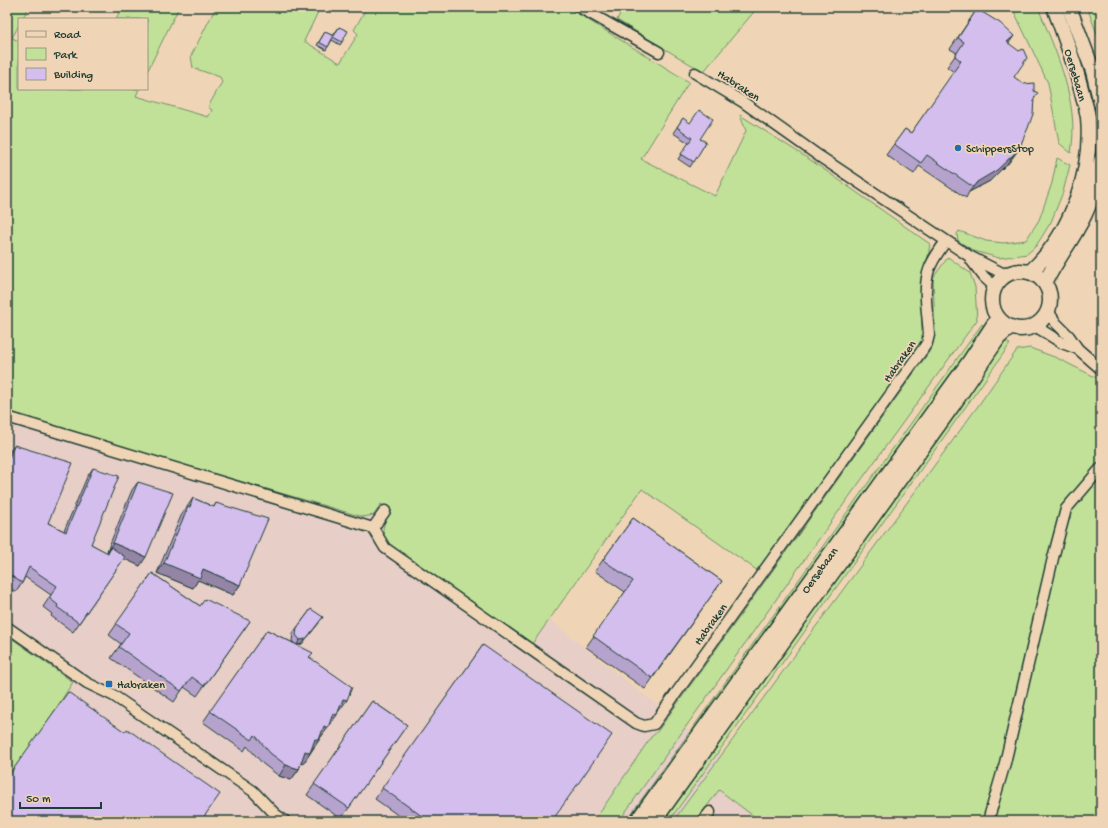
<svg xmlns="http://www.w3.org/2000/svg" width="1108" height="828" font-family="'Gochi Hand',sans-serif">
<style>
.built{fill:#e7cec7}
.green{fill:#c1e199;stroke:#708f66}
.lines{fill:none;stroke-linecap:round;stroke-linejoin:round}
.minor-casing{stroke:#1f3d34;stroke-width:13}
.secondary-casing{stroke:#1f3d34;stroke-width:17}
.minor{stroke:#efd5b6;stroke-width:10}
.secondary{stroke:#efd5b6;stroke-width:14}
.wall{fill:#b5a3cd;stroke:#1f3d34}
.shaded-wall{fill:#9485a7;stroke:#1f3d34}
.building{fill:#d3beee;stroke:#1f3d34}
.poi-dot{fill:#1f6fb2;stroke:#efd5b6;stroke-width:1.5}
.labels{text-anchor:middle;stroke-width:3.5;stroke-linejoin:round;paint-order:stroke}
.street-label{font-size:12px;fill:#1f3d34;stroke:#efd5b6}
.poi-label{font-size:12px;fill:#1f3d34;stroke:#efd5b6;text-anchor:start}
</style>
<rect width="100%" height="100%" fill="#efd5b6"/>
<filter id="ink" filterUnits="userSpaceOnUse"><feTurbulence type="fractalNoise" baseFrequency=".025" numOctaves="2"/><feDisplacementMap in="SourceGraphic" scale="8" xChannelSelector="R" yChannelSelector="G"/><feConvolveMatrix kernelMatrix="1 2 1 2 8 2 1 2 1" color-interpolation-filters="sRGB"/></filter>
<g filter="url(#ink)">
<!-- built -->
<path class="built" d="M 7,345 L 377,483 L 803,821 L 7,821 Z"/>
<!-- green -->
<path class="green" d="M 7,7 L 29,7 L 22,19 L 19,19 L 19,25 L 12,38 L 19,41 L 19,89 L 139,89 L 136,96 L 208,117 L 212,110 L 208,107 L 222,82 L 220,77 L 193,68 L 191,56 L 216,7 L 311,7 L 318,12 L 304,41 L 340,63 L 358,34 L 354,30 L 367,7 L 567,7 L 689,82 L 641,159 L 715,196 L 746,131 L 740,115 L 812,161 L 930,244 L 927,263 L 921,277 L 922,339 L 919,346 L 758,571 L 642,489 L 532,644 L 386,542 C 379,530 385,521 392,511 L 381,504 L 374,515 L 363,517 L 17,416 L 11,412 L 7,406 Z
M 122,7 L 179,7 L 147,72 L 147,19 L 116,19 Z
M 623,7 L 758,7 L 704,71 L 690,64 L 617,20 Z
M 1012,7 L 1038,7 C 1056,53 1080,102 1071,153 L 1059,143 L 1048,83 Z
M 1087,7 L 1101,7 L 1101,45 Z
M 1057,158 L 1070,165 L 1063,192 L 1051,222 L 1036,246 L 1027,254 L 999,258 L 974,251 L 958,241 L 957,234 L 959,231 L 986,241 L 1004,243 L 1026,240 L 1039,220 L 1052,183 Z
M 948,257 L 970,273 L 975,287 L 977,320 L 836,515 L 619,821 L 594,821 L 651,737 L 657,732 L 929,352 L 933,343 L 935,330 L 933,278 Z
M 982,324 L 987,331 L 636,821 L 626,821 Z
M 1002,341 L 1010,344 L 987,377 L 669,821 L 660,821 Z
M 1030,348 L 1057,358 L 1101,380 L 1101,821 L 754,821 L 756,818 L 719,790 L 696,821 L 673,821 L 978,406 L 1017,350 Z
M 7,635 L 73,682 L 7,785 Z"/>
<g class="lines">
<!-- minor casing -->
<g class="minor-casing">
<path id="minor" d="M 579,7 L 659,52
M 695,73 L 743,102 L 819,156 L 969,256 L 1006,275
M 971,260 L 984,277 L 995,287
M 1048,311 L 1056,323 L 1069,336 L 1078,349 L 1101,369
M 1035,326 L 1062,343 L 1078,349
M 7,417 L 373,528 L 385,548 L 636,723 L 644,726 L 654,724 L 923,349 L 927,343 L 929,335 C 928,316 923,293 928,273 C 931,261 939,251 946,241
M 373,528 L 385,511
M 7,627 L 87,683 L 114,696 L 253,791 L 275,814 L 285,821
M 703,821 L 710,812
M 988,821 L 1005,763 L 1053,558 L 1066,509 L 1101,468"/>
</g>
<!-- secondary casing -->
<g class="secondary-casing">
<path id="secondary" d="M 1069,7 L 1093,71 L 1101,103
M992 300a29 29 0 1 1 58 0a29 29 0 1 1-58 0Z
M 1030,272 C 1071,235 1093,172 1088,117 C 1087,111 1085,103 1083,97 C 1076,66 1065,37 1054,7
M 1045,283 C 1054,264 1067,247 1077,229 C 1089,209 1097,184 1101,161
M 637,821 L 969,362 L 998,318
M 654,821 L 953,405 L 999,337 L 1011,327"/>
</g>
<!-- minor -->
<use href="#minor" class="minor"/>
<!-- secondary -->
<use href="#secondary" class="secondary"/>
</g>
<!-- wall -->
<path class="wall" d="M 977,9 L 1009,43 L 1014,77 L 1034,98 L 1021,144 L 1022,145 L 1008,164 L 1007,164 L 990,181 L 969,192 L 966,198 L 919,166 L 914,174 L 886,155 L 905,129 L 911,133 L 954,72 L 947,67 L 957,53 L 950,49 Z
M 339,27 L 342,42 L 340,45 L 332,40 L 326,50 L 317,45 L 325,32 L 333,36 Z
M 683,118 L 700,139 L 706,142 L 690,167 L 678,159 L 689,143 L 673,133 Z
M 14,445 L 48,523 L 64,531 L 87,477 L 93,468 L 91,544 L 107,553 L 108,552 L 107,551 L 132,490 L 138,482 L 140,566 L 124,558 L 73,632 L 51,616 L 52,614 L 43,607 L 51,595 L 25,577 L 22,583 L 16,592 L 7,586 L 7,457 L 8,454 Z
M 193,498 L 214,507 L 216,503 L 240,585 L 233,595 L 198,580 L 193,588 L 157,573 L 181,516 Z
M 633,518 L 722,581 L 645,689 L 586,647 L 625,592 L 595,571 Z
M 152,573 L 200,606 L 250,621 L 197,696 L 184,687 L 174,702 L 111,658 L 121,644 L 109,635 Z
M 311,609 L 319,623 L 302,644 L 298,645 L 309,657 L 339,711 L 338,711 L 329,726 L 329,725 L 303,764 L 301,763 L 299,769 L 291,780 L 279,776 L 263,764 L 247,746 L 244,751 L 203,722 L 267,630 L 295,644 L 292,641 L 293,633 Z
M 483,645 L 552,821 L 406,821 L 375,799 Z
M 372,701 L 407,725 L 341,819 L 307,795 Z"/>
<!-- shaded-wall -->
<path class="shaded-wall" d="M 1014,36 L 1006,47 L 1007,42 Z
M 1015,153 L 1007,164 L 990,181 L 969,192 L 977,182 Z
M 113,543 L 146,557 L 140,566 L 109,552 L 111,547 L 108,552 L 107,551 Z
M 164,563 L 203,569 L 240,585 L 233,595 L 198,580 L 193,588 L 157,573 Z
M 323,617 L 302,644 L 296,645 L 300,640 Z
M 343,699 L 347,700 L 339,711 L 335,710 Z
M 333,713 L 337,715 L 329,726 L 326,724 Z
M 324,726 L 328,728 L 320,738 L 317,737 Z
M 315,739 L 319,740 L 311,751 L 308,750 Z
M 305,751 L 310,753 L 303,764 L 298,762 Z
M 286,765 L 299,769 L 291,780 L 279,776 Z"/>
<!-- building -->
<path class="building" d="M 977,9 L 1000,23 L 1014,36 L 1007,42 L 1019,51 L 1023,49 L 1027,58 L 1014,77 L 1024,84 L 1034,83 L 1034,91 L 1038,93 L 1034,98 L 1033,114 L 1028,128 L 1021,144 L 1022,145 L 1016,153 L 1015,153 L 997,170 L 977,182 L 973,187 L 927,155 L 921,163 L 894,144 L 905,129 L 911,133 L 961,61 L 955,56 L 964,42 L 958,38 Z
M 339,27 L 348,31 L 342,42 L 333,37 L 328,47 L 319,42 L 325,32 L 334,36 Z
M 699,110 L 713,119 L 700,139 L 706,142 L 694,162 L 681,154 L 692,138 L 677,127 L 683,118 L 690,123 Z
M 14,445 L 73,463 L 48,523 L 66,532 L 93,468 L 119,476 L 91,544 L 108,553 L 111,547 L 125,557 L 79,623 L 57,607 L 58,605 L 49,598 L 57,586 L 29,567 L 22,583 L 7,573 L 7,463 Z
M 138,482 L 173,493 L 146,557 L 113,543 Z
M 193,498 L 214,507 L 216,503 L 268,519 L 240,585 L 203,569 L 200,578 L 164,563 L 188,507 L 190,507 Z
M 633,518 L 722,581 L 652,678 L 593,636 L 633,581 L 603,560 Z
M 152,573 L 200,606 L 205,599 L 250,621 L 204,686 L 192,677 L 181,691 L 119,647 L 129,633 L 116,624 Z
M 311,609 L 323,617 L 306,639 L 300,640 L 296,635 L 297,628 Z
M 267,630 L 313,653 L 309,657 L 352,687 L 347,700 L 343,699 L 337,715 L 333,713 L 328,728 L 324,726 L 319,740 L 315,739 L 310,753 L 305,751 L 299,769 L 286,765 L 270,753 L 255,735 L 252,740 L 210,711 Z
M 483,645 L 612,735 L 552,821 L 429,821 L 382,788 Z
M 68,692 L 125,732 L 127,729 L 220,794 L 201,821 L 7,821 L 7,778 Z
M 372,701 L 407,725 L 349,808 L 314,784 Z"/>
</g>
<!-- markers -->
<g class="poi-dot">
<circle cx="958" cy="148" r="4"/>
<rect x="105" y="680" width="8" height="8" rx="2"/>
</g>
<g class="labels">
<!-- street labels -->
<g class="street-label">
<text transform="translate(1076 75) rotate(74)" y="4">Oersebaan</text>
<text transform="translate(739 85) rotate(33)" y="4">Habraken</text>
<text transform="translate(899 361) rotate(-55)" y="4">Habraken</text>
<text transform="translate(819 570) rotate(-54)" y="4">Oersebaan</text>
<text transform="translate(710 624) rotate(-54)" y="4">Habraken</text>
</g>
<!-- poi labels -->
<g class="poi-label">
<text x="966" y="152">SchippersStop</text>
<text x="117" y="688">Habraken</text>
</g>
</g>
<!-- margin -->
<rect width="1108" height="828" fill="none" stroke="#efd5b6" stroke-width="24"/>
<rect x="12" y="12" width="1084" height="804" fill="none" stroke="#1f3d34" stroke-width="1.5" filter="url(#ink)"/>
<!-- legend -->
<rect x="18" y="18" width="130" height="72" fill="#efd5b6" stroke="#9c9882"/>
<rect x="26" y="31" width="20" height="6" fill="#efd5b6" stroke="#9c9882"/>
<text x="54" y="38" font-size="12" fill="#1f3d34">Road</text>
<rect x="26" y="48" width="20" height="12" fill="#c1e199" stroke="#9c9882"/>
<text x="54" y="58" font-size="12" fill="#1f3d34">Park</text>
<rect x="26" y="68" width="20" height="12" fill="#d3beee" stroke="#9c9882"/>
<text x="54" y="78" font-size="12" fill="#1f3d34">Building</text>
<!-- scale -->
<path d="M20 802v6h81v-6" fill="none" stroke="#1f3d34" stroke-width="2"/>
<text x="26" y="802" font-size="12" fill="#1f3d34" stroke="#efd5b6" stroke-width="3" paint-order="stroke">50 m</text>
</svg>
